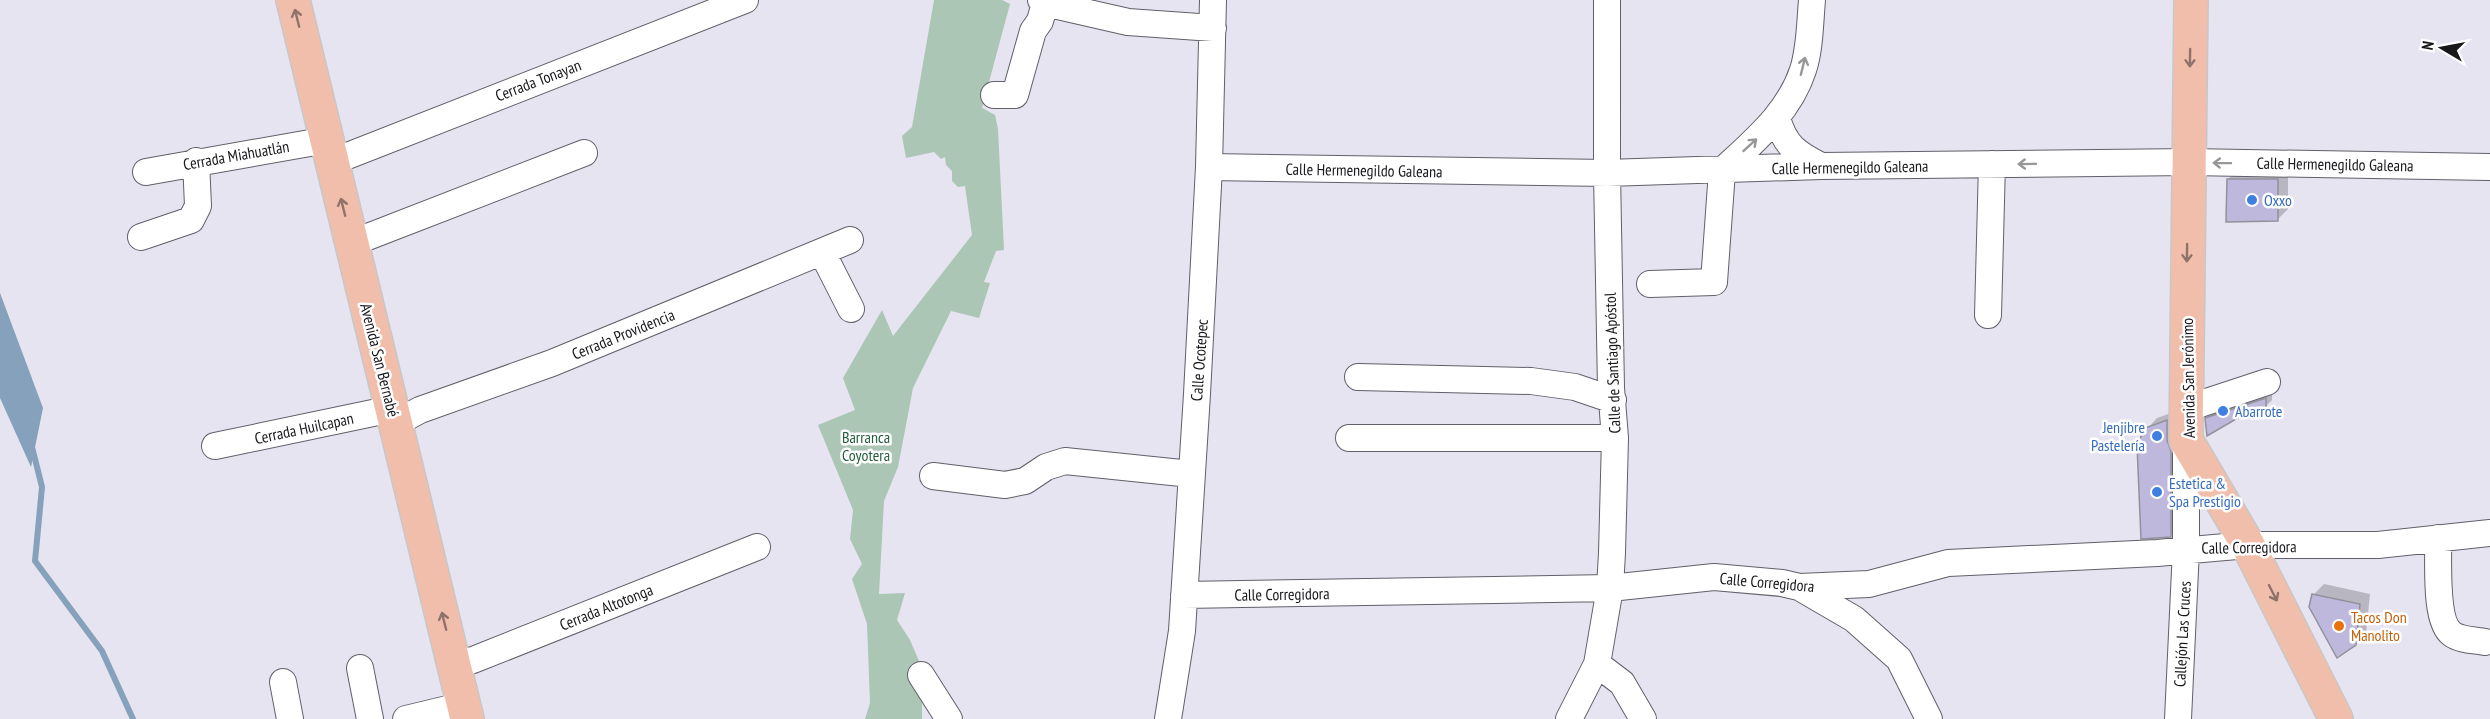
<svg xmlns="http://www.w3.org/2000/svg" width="2490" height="719" font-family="'PT Sans Narrow',sans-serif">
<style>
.green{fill:#abc6b4}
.water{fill:#85a1bb}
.shadow{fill:#0003}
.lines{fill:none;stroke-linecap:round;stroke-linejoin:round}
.stream{stroke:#85a1bb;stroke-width:6}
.building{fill:#beb8dc;stroke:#92909b;stroke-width:1.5}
.minor-casing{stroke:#615f69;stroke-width:28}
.major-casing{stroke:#c8c7c8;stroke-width:36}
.minor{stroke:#fff;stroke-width:26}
.major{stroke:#f1beac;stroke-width:33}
.oneway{stroke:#8f736b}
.oneway2{stroke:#979798}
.shop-dot{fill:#3f7fe0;stroke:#fff;stroke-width:2}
.food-dot{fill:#e8710a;stroke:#fff;stroke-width:2}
.labels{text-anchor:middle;stroke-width:5;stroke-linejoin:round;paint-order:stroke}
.street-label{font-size:16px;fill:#18171b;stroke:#fff}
.shop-label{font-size:16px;fill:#366cbe;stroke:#fff;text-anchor:start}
.park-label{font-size:16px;fill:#235d3d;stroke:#fff}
.food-label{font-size:16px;fill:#c56008;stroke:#fff;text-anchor:start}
</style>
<rect width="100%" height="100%" fill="#e6e4f0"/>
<!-- green -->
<path class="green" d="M 934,0 L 1002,0 L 1010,4 L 982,108 L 995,115 L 998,129 L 1004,250 L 996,251 L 984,282 L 990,283 L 979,318 L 951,311 L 913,388 L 898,467 L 884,501 L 879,594 L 905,593 L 897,620 L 910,640 L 928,682 L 922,701 L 922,719 L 865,719 L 870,703 L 867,624 L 852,579 L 862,564 L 850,539 L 853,510 L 818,425 L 855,410 L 843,378 L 882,310 L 893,336 L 972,235 L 965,186 L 958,187 L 952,181 L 952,171 L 946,165 L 945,157 L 941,159 L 934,152 L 906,158 L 902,136 L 912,127 Z"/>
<!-- water -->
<path class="water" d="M 0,293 L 43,408 L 31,467 L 0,398 Z"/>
<!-- shadow -->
<path class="shadow" d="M 2239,169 L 2288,169 L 2288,209 L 2277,220 L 2228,179 Z
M 2272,392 L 2272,400 L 2265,407 L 2247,411 L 2208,434 L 2206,419 L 2214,412 Z
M 2177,411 L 2180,525 L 2170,535 L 2147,429 L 2157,418 Z
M 2324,584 L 2370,594 L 2366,633 L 2355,644 L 2313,595 Z"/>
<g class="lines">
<!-- stream -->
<path class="stream" d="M 32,447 L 42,487 L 35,561 L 102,651 L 133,719"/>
</g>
<!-- building -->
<path class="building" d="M 2227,179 L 2278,179 L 2278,221 L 2226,222 Z
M 2266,398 L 2266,409 L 2248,412 L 2207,436 L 2205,418 Z
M 2167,420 L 2167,440 L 2171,451 L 2171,537 L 2141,539 L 2137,445 L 2145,428 Z
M 2312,594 L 2360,604 L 2356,645 L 2337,658 L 2309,607 Z"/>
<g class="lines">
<!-- minor casing -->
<g class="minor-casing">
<path id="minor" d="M 1041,0 L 1045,3 L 1128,22 L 1213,28
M 994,95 L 1015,95 L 1033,31 L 1040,21 L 1045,3
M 1777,118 C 1785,146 1796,153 1821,166
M 332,162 L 745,0
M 1209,167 L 1607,173 L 1821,166 L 2189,162 L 2490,167
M 1722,171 C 1754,141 1789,113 1803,70 C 1810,49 1810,22 1812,0
M 146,172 L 327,140
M 141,237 L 191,220 L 198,206 L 196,161
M 352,243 L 584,153
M 822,252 L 851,309
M 1650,284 L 1714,282 L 1722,171
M 1988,315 L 1992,164
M 1358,377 L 1531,381 L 1575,387 L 1613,400
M 2185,409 L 2267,382
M 396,423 L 420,410 L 552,363 L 850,240
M 1349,438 L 1615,438
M 215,446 L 392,409
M 933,476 L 1005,485 L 1025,481 L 1046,467 L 1065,461 L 1191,474
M 2438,538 C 2439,561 2434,621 2452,634 C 2460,640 2475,640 2485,642
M 1799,587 L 1854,619 L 1899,659 L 1929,719
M 1184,595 L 1610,588 L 1714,577 L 1782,583 L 1799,587 L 1869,584 L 1948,563 L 2157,553 L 2248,545 L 2378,545 L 2490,533
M 454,664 L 473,660 L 757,547
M 1597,664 L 1622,683 L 1643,719
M 360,668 L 370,719
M 921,675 L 949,719
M 283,682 L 290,719
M 406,719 L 464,705
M 1168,719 L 1182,631 L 1197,394 L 1209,167 L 1213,0
M 1569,719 L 1597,664 L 1610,588 L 1612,553 L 1615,438 L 1611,388 L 1607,173 L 1607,0
M 2178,719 L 2186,549 L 2186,440"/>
</g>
<!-- major casing -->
<g class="major-casing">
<path id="major" d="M 293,0 L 467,719
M 2191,0 L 2186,440 L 2248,545 L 2336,719"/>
</g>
<!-- minor -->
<use href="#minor" class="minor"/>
<!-- major -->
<use href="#major" class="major"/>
</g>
<!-- one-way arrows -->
<defs><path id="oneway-shaft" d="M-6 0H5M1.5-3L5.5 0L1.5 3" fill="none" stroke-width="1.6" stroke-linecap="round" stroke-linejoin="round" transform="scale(1.5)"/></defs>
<g class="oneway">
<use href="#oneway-shaft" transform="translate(297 18) rotate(-104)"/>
<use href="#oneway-shaft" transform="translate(2190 58) rotate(91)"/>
<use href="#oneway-shaft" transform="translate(343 207) rotate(-104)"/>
<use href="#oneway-shaft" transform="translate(2187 253) rotate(91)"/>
<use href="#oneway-shaft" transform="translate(2273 593) rotate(63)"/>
<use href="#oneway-shaft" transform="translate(444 621) rotate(-104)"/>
</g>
<g class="oneway2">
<use href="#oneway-shaft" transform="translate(1803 66) rotate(-76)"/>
<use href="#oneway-shaft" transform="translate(1750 145) rotate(-42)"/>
<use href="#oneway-shaft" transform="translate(2222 163) rotate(-179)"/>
<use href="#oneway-shaft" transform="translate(2027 164) rotate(179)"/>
</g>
<!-- markers -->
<g class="shop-dot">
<circle cx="2252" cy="200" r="6"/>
<circle cx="2223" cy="411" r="6"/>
<circle cx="2157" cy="436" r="6"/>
<circle cx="2157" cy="492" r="6"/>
</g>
<circle class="food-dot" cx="2339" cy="626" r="6"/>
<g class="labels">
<!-- street labels -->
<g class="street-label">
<text transform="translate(538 80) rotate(-21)" y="6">Cerrada Tonayan</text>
<text transform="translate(236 155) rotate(-10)" y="6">Cerrada Miahuatlán</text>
<text transform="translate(2335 164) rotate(1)" y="6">Calle Hermenegildo Galeana</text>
<text transform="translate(1850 167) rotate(-1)" y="6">Calle Hermenegildo Galeana</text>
<text transform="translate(1364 170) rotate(1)" y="6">Calle Hermenegildo Galeana</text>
<text transform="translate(623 334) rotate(-22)" y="6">Cerrada Providencia</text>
<text transform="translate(380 360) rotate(76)" y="6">Avenida San Bernabé</text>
<text transform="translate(1199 360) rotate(-86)" y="6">Calle Ocotepec</text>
<text transform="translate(1612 363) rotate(-92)" y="6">Calle de Santiago Apóstol</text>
<text transform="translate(2188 378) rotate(-91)" y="6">Avenida San Jerónimo</text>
<text transform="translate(304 428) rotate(-12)" y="6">Cerrada Huilcapan</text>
<text transform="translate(2249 547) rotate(-1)" y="6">Calle Corregidora</text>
<text transform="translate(1767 582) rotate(5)" y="6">Calle Corregidora</text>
<text transform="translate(1282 594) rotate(-1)" y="6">Calle Corregidora</text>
<text transform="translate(606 607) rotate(-22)" y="6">Cerrada Altotonga</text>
<text transform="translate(2182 634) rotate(-87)" y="6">Callejón Las Cruces</text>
</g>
<!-- shop labels -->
<g class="shop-label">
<text x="2264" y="206">Oxxo</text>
<text x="2235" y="417">Abarrote</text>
<text x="2145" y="433" text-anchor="end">Jenjibre<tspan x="2145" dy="18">Pastelería</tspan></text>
<text x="2169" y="489">Estetica &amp;<tspan x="2169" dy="18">Spa Prestigio</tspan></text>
</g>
<!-- park labels -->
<g class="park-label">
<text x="866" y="443">Barranca<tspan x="866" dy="18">Coyotera</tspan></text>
</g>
<!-- food labels -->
<g class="food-label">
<text x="2351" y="623">Tacos Don<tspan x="2351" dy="18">Manolito</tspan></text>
</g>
</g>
<!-- north arrow -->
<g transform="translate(2442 48) rotate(280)" stroke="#ffffff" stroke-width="4.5" paint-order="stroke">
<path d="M0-4.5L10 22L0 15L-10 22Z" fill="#18171b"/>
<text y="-9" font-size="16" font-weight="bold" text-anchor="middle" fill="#18171b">N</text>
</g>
</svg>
